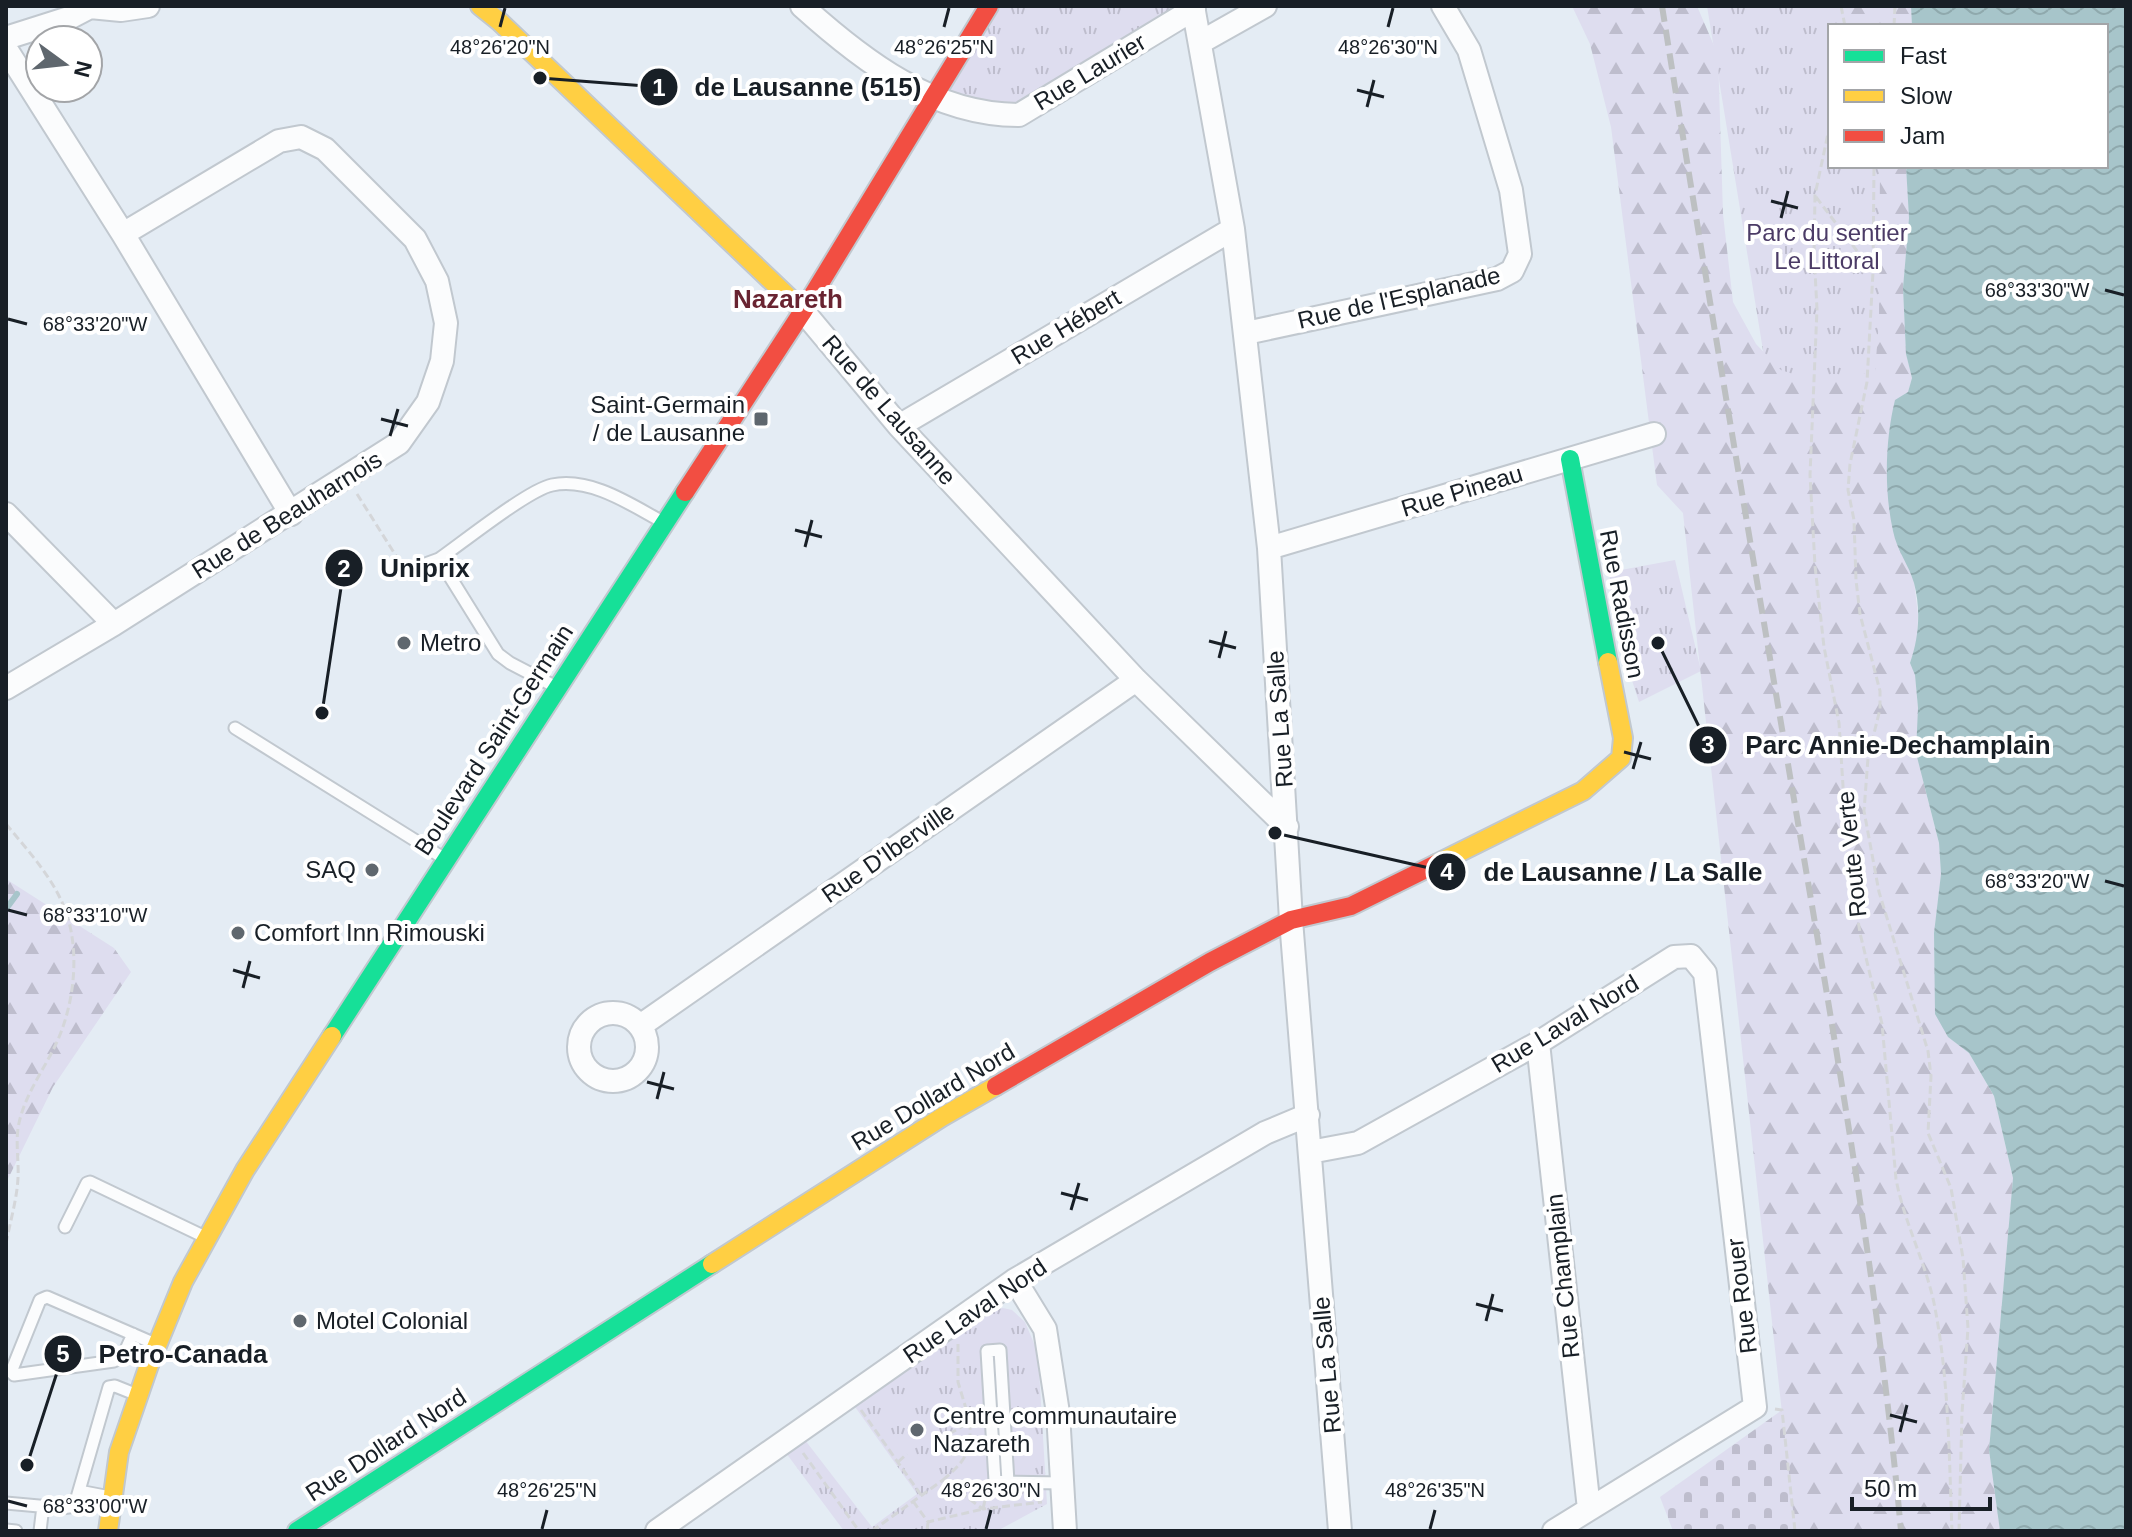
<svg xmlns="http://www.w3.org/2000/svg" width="2132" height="1537" font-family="Arial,sans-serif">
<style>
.grass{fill:url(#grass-tufts)}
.forest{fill:url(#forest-firs)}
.cemetery{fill:url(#cemetery-stones)}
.water{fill:url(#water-waves)}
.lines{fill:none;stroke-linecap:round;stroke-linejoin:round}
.stream{stroke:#a7c5ca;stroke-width:6}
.lane-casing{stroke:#c1c8cf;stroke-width:15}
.street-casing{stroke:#c1c8cf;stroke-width:26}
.fast-casing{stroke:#c1c8cf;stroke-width:22}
.slow-casing{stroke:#c1c8cf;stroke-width:22}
.jam-casing{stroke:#c1c8cf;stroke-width:22}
.path{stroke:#d4d6d9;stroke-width:3;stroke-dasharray:8 4;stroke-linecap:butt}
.lane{stroke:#fbfcfd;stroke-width:11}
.street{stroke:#fbfcfd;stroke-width:22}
.fast{stroke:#16e098;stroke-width:18}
.slow{stroke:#ffcf43;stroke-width:18}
.jam{stroke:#f24e42;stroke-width:18}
.rail{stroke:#bdc0c2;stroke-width:6;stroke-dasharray:16 8;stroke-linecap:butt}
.ticks{fill:none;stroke:#181f26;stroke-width:3}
.poi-dot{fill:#5f676e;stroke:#fff;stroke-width:3}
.labels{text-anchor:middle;stroke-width:8;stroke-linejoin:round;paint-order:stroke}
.street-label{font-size:24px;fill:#181f26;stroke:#fff}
.park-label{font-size:24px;fill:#4b3b66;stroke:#fff}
.poi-label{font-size:24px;fill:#181f26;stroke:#fff;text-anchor:start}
.neighbourhood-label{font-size:26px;font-weight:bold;fill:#692431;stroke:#fff}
.ticks-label{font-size:20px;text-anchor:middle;fill:#181f26;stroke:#fff;stroke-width:8;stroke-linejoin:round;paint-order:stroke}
.leader{fill:none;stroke:#181f26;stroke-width:3}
.callout-dot{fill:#181f26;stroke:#fff;stroke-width:3}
.mark-label{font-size:24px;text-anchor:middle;font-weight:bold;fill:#fff}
.callout-label{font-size:26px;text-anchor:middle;font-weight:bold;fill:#181f26;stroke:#fff;stroke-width:8;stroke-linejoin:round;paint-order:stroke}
</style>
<defs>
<pattern id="grass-tufts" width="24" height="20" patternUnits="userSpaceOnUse" patternTransform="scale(2)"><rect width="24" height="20" fill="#deddef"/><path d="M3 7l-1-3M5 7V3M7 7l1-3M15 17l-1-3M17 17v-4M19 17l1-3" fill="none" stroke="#bebdcd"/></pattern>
<pattern id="forest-firs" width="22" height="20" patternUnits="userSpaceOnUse" patternTransform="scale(2)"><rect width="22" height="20" fill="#deddef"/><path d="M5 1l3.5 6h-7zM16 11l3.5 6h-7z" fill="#bebdcd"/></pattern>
<pattern id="cemetery-stones" width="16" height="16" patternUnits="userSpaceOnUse" patternTransform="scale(2)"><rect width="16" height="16" fill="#deddef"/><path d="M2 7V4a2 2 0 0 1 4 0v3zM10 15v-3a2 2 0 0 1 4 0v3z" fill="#bebdcd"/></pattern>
<pattern id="water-waves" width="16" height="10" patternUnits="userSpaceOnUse" patternTransform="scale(2)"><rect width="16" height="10" fill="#a7c5ca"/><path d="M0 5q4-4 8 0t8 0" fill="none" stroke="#8fa9ad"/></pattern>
</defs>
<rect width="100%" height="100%" fill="#e4ecf4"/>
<!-- grass -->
<path class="grass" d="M 989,6 L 1193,6 L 1019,115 L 934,99 Z
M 1707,6 L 1911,6 L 1912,26 L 1830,26 L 1830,166 L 1906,166 L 1909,217 L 1903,288 L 1906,354 L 1912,378 L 1888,459 L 1892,528 L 1914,581 L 1910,663 L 1915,674 L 1923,783 L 1941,874 L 1934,933 L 1935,976 L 1948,1037 L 1969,1053 L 2013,1178 L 1989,1450 L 2000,1531 L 1881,1076 Z
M 1675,560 L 1701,671 L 1639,702 C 1626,659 1608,617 1610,572 Z
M 1003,1308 L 1012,1310 L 1025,1322 L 1038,1353 L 1047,1504 L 997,1531 L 844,1531 L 786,1453 L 805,1440 L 872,1527 L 917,1494 L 853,1404 L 991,1310 Z"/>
<!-- forest -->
<path class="forest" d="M 1572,6 L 1697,6 L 1718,55 L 1723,214 L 1733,302 L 1756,344 L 1781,370 L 1817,382 L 1875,372 L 1879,321 L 1880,166 L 1906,166 L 1909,217 L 1903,288 L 1906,354 L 1912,378 L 1888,459 L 1892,528 L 1898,552 L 1914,581 L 1918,615 L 1917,644 L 1910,663 L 1915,674 L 1918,708 L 1916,753 L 1939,843 L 1941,874 L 1934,933 L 1935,1014 L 1948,1037 L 1969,1053 L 1994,1096 L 2013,1178 L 1989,1450 L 2000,1531 L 1795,1531 L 1683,513 L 1657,485 L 1611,127 L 1590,44 Z
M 1823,6 L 1911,6 L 1912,26 L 1831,26 Z
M 6,879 L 114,948 L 131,972 L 53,1087 L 6,1183 Z"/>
<!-- cemetery -->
<path class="cemetery" d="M 1782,1410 L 1795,1531 L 1673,1531 L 1660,1497 Z"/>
<!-- water -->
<path class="water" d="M 1911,6 L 2126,6 L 2126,1531 L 2000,1531 L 1989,1450 L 2013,1178 L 1994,1096 L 1969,1053 L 1948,1037 L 1935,1014 L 1934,933 L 1941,874 L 1939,843 L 1916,753 L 1918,708 L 1915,675 L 1910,663 C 1919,638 1921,609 1914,583 C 1909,565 1897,551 1893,531 C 1884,491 1885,440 1895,400 L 1908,392 L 1912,378 L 1906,354 L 1903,288 L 1909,218 L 1906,166 L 2106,166 L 2106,26 L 1912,26 Z"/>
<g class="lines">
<!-- stream -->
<path class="stream" d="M 6,909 L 17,894"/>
<!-- lane casing -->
<g class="lane-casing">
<path id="lane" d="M 409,570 L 439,559
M 556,687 L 510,663 L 498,654 L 439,559 C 462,543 528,490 552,485 C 590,477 630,504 661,521
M 235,728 L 445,859
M 65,1227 L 87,1183 L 90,1182 L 203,1236
M 133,1334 L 123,1356 L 114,1361 L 14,1375 L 11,1372 L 40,1300 L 47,1297 L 153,1343
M 1008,1482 L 995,1481 L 987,1351 L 1000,1350 L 1008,1482 L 1062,1483
M 79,1491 L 110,1497
M 6,1503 L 61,1508 L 69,1507 L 76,1501 L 109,1387 L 115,1386 L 135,1394
M 6,1530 L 16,1531
M 40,1531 L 43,1506"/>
</g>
<!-- street casing -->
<g class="street-casing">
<path id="street" d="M 802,6 C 863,61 933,115 1019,115 L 1194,9
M 1193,6 L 1233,229 L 1269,548 L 1291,920 L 1340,1531
M 6,38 L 69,18 L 90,7 L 121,10 L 148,6
M 1201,42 L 1265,6
M 6,49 L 123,234 L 291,514
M 803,311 L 899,426 L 1136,680 L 1287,827
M 1246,333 L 1497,279 L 1512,271 L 1520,254 L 1511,190 L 1469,50 L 1443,6
M 899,426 L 1233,229
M 6,514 L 114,624
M 1269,548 L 1654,434
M 6,688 L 114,624 L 399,443 L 428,402 L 442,361 L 446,323 L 437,281 L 415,239 L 325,149 L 301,137 L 279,141 L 123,234
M579 1047a34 34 0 1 1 68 0a34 34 0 1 1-68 0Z
M 640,1026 L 1136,680
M 1538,1043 L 1589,1509
M 1310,1152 L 1358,1143 L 1538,1043 L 1674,957 L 1691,956 L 1705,973 L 1755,1407 L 1554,1531
M 1015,1280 L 1045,1329 L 1058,1413 L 1065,1531
M 657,1531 L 1015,1280 L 1265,1133 L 1308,1115"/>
</g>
<!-- fast casing -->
<g class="fast-casing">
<path id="fast" d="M 1570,459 L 1608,662
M 332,1036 L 685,492
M 297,1531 L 712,1264"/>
</g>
<!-- slow casing -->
<g class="slow-casing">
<path id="slow" d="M 480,6 L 500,22 L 803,311
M 1436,864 L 1583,791 L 1621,758 L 1623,738 L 1608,662
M 712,1264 L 942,1117 L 996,1086
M 108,1531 L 119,1452 L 149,1365 L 183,1282 L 245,1170 L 332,1036"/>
</g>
<!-- jam casing -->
<g class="jam-casing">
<path id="jam" d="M 685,492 L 803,311 L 989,6
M 996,1086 L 1210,962 L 1291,920 L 1351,906 L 1436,864"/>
</g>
<!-- path -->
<path class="path" d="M 1841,6 L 1845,26
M 1894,26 L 1895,6
M 1830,124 L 1815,195 L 1814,253 L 1817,309 L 1810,475 L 1815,566 L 1824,647 L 1839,723 L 1847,849 L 1860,933 L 1882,1024 L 1896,1179 C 1904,1222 1925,1261 1934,1303 C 1949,1378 1949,1455 1952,1531
M 1816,197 L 1873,272 L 1867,382 L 1850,464 L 1848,490 L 1854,520 L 1856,580 L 1860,614 L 1880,691 L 1880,709 L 1868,758 L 1864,811 L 1879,892 L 1928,1051 L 1931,1076 L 1928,1133 L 1951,1188 L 1963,1258 L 1968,1328 L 1962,1413 L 1959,1531
M 1873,272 L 1874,166
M 357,494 L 398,559
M 6,824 C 25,847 47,871 60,898 C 82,941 76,1003 55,1046 C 43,1071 25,1095 19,1123 C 15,1141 19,1160 18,1178 C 17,1199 10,1222 6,1244
M 1775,1409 L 1782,1410 L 1795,1531
M 861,1410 L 921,1495
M 949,1434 L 970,1422 L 958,1382 L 958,1344
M 803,1453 L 859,1531
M 898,1462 L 907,1454
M 943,1480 C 966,1460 971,1453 970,1422 L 977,1421
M 913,1501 L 928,1522 L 983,1509 L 987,1491
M 872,1531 L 943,1480 L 983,1509 L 1042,1502
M 927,1531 L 928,1522"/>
<!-- lane -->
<use href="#lane" class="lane"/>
<!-- street -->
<use href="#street" class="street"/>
<!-- fast -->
<use href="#fast" class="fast"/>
<!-- slow -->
<use href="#slow" class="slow"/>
<!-- jam -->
<use href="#jam" class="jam"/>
<!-- rail -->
<path class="rail" d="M 1662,6 C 1705,277 1751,547 1797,817 C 1837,1054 1879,1291 1901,1531"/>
</g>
<!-- ticks -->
<path class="ticks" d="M 500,27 L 505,8M 944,27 L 949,8M 1388,27 L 1393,8M 1357,90 L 1384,97M 1367,107 L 1374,80M 1771,201 L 1798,208M 1781,218 L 1788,191M 2105,290 L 2124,295M 8,319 L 27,324M 381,419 L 408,426M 390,436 L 398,409M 795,530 L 822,537M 805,547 L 812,520M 1209,641 L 1236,648M 1219,658 L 1226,631M 1624,752 L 1651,759M 1633,769 L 1641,742M 2105,881 L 2124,886M 8,910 L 27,915M 233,970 L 260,978M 243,988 L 250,961M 647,1082 L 674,1089M 657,1099 L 664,1072M 1061,1193 L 1088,1200M 1071,1210 L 1079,1183M 1476,1304 L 1503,1311M 1486,1321 L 1493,1294M 1890,1415 L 1917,1422M 1900,1432 L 1907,1405M 8,1501 L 27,1506M 542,1529 L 547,1510M 986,1529 L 991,1510M 1430,1529 L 1435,1510"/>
<!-- markers -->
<g class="poi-dot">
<rect x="753" y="411" width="16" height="16" rx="4"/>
<circle cx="404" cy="643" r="8"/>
<circle cx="372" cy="870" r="8"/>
<circle cx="238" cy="933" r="8"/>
<circle cx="300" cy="1321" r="8"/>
<circle cx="917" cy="1430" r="8"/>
</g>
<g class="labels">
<!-- street labels -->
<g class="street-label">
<text transform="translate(1090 72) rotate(-31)" y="8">Rue Laurier</text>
<text transform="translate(1399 298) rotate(-13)" y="8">Rue de l'Esplanade</text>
<text transform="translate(1066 327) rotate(-31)" y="8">Rue Hébert</text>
<text transform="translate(889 410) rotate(49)" y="8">Rue de Lausanne</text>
<text transform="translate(1462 491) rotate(-17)" y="8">Rue Pineau</text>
<text transform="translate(287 515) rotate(-32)" y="8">Rue de Beauharnois</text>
<text transform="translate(1622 604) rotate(79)" y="8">Rue Radisson</text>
<text transform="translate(1280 719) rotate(-94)" y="8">Rue La Salle</text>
<text transform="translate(494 740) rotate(-57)" y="8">Boulevard Saint-Germain</text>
<text transform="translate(888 853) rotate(-35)" y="8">Rue D'Iberville</text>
<text transform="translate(1852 854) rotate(-96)" y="8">Route Verte</text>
<text transform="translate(1565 1024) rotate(-31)" y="8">Rue Laval Nord</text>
<text transform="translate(933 1097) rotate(-31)" y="8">Rue Dollard Nord</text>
<text transform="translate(1563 1276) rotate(-96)" y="8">Rue Champlain</text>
<text transform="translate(1742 1296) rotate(-97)" y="8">Rue Rouer</text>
<text transform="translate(975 1311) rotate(-34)" y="8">Rue Laval Nord</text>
<text transform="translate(1327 1365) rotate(-95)" y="8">Rue La Salle</text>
<text transform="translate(386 1445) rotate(-33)" y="8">Rue Dollard Nord</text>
</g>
<!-- park labels -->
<g class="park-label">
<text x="1827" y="241">Parc du sentier<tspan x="1827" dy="28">Le Littoral</tspan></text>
</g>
<!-- poi labels -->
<g class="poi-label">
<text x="745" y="413" text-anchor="end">Saint-Germain<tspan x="745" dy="28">/ de Lausanne</tspan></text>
<text x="420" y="651">Metro</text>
<text x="356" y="878" text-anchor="end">SAQ</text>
<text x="254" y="941">Comfort Inn Rimouski</text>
<text x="316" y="1329">Motel Colonial</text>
<text x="933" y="1424">Centre communautaire<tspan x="933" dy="28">Nazareth</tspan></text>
</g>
<!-- neighbourhood labels -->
<g class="neighbourhood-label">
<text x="788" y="308">Nazareth</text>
</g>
</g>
<g class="ticks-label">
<text x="500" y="54">48°26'20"N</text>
<text x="944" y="54">48°26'25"N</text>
<text x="1388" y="54">48°26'30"N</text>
<text x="2037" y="297">68°33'30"W</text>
<text x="95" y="331">68°33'20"W</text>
<text x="2037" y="888">68°33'20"W</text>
<text x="95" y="922">68°33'10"W</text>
<text x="547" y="1497">48°26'25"N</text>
<text x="991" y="1497">48°26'30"N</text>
<text x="1435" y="1497">48°26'35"N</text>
<text x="95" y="1513">68°33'00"W</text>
</g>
<!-- callouts -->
<path class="leader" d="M540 78L659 87M322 713L344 568M1658 643L1708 745M1275 833L1447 872M27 1465L63 1354"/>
<g class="callout-dot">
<circle cx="540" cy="78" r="8"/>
<circle cx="322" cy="713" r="8"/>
<circle cx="1658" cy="643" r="8"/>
<circle cx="1275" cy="833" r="8"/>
<circle cx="27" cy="1465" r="8"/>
<circle cx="659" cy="87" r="20"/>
<circle cx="344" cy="568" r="20"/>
<circle cx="1708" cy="745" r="20"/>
<circle cx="1447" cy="872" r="20"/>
<circle cx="63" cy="1354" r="20"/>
</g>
<g class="mark-label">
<text x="659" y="96">1</text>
<text x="344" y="577">2</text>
<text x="1708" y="753">3</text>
<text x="1447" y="880">4</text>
<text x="63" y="1362">5</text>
</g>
<g class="callout-label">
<text x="808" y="96">de Lausanne (515)</text>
<text x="425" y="577">Uniprix</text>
<text x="1898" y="754">Parc Annie-Dechamplain</text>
<text x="1623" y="881">de Lausanne / La Salle</text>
<text x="183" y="1363">Petro-Canada</text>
</g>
<!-- border -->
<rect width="2132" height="1537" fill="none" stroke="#181f26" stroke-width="16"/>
<!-- legend -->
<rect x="1828" y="24" width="280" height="144" fill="#ffffff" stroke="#a3a5a8" stroke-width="2"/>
<rect x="1844" y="50" width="40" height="12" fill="#16e098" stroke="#a3a5a8" stroke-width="2"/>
<text x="1900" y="64" font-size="24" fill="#181f26">Fast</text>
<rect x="1844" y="90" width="40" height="12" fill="#ffcf43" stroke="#a3a5a8" stroke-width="2"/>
<text x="1900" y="104" font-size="24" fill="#181f26">Slow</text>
<rect x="1844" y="130" width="40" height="12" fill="#f24e42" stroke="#a3a5a8" stroke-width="2"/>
<text x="1900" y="144" font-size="24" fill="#181f26">Jam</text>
<!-- north arrow -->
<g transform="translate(64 64) rotate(105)"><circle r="38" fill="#ffffff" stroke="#a3a5a8" stroke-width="2"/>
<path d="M0-6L14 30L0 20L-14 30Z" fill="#5f676e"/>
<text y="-12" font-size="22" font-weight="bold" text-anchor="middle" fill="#181f26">N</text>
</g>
<!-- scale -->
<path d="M1852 1497v12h138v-12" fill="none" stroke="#181f26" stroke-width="4"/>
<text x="1864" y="1497" font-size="24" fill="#181f26" stroke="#ffffff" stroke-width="6" paint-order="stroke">50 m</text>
</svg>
